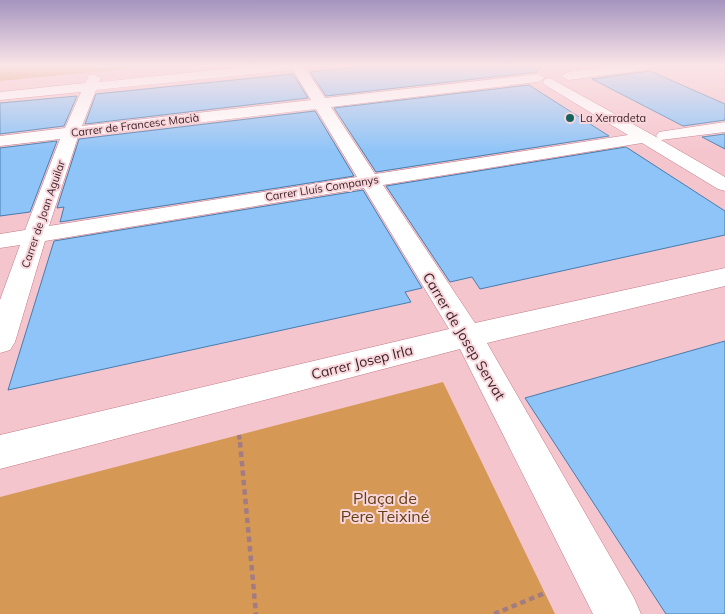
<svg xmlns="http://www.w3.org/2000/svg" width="725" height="614" font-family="Mulish,sans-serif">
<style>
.green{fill:#d69955}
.building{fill:#8ec4f8;stroke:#487cac}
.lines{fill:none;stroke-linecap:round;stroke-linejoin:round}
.street-casing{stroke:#c17886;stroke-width:1}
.path-far1{stroke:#a37b82;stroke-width:4;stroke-dasharray:4.5 3;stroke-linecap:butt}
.path{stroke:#a37b82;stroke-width:4.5;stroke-dasharray:5.5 4;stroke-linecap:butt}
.street{fill:#fff;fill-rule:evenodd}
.poi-dot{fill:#16635e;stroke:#f8d7dc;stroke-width:2}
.labels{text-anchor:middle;stroke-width:4;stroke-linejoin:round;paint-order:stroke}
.far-poi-label{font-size:11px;fill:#3b1e24;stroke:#f8d7dc;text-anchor:start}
.far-street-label{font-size:11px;fill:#3b1e24;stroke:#f8d7dc}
.street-label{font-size:14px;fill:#3b1e24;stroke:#f8d7dc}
.near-park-label{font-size:16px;fill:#634015;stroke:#f8d7dc}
</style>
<rect width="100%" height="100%" fill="#f5c5cd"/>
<!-- green -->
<path class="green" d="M 0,66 L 155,66 L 0,81 Z
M 443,382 L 555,614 L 0,614 L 0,497 Z"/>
<!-- building -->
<path class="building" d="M 368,66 L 541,66 L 537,72 L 326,96 L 310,72 Z
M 650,71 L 725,104 L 725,120 L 683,126 L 592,79 Z
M 293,74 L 308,98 L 85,124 L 96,94 Z
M 529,85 L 609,136 L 376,172 L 334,108 Z
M 77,96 L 64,126 L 0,134 L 0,103 Z
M 315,111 L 354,176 L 60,222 L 64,207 L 57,208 L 79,139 Z
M 725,134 L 725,149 L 702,137 Z
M 57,141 L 30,212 L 0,216 L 0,148 Z
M 626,147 L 725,211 L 725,235 L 480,289 L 472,277 L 450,282 L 386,186 Z
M 363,190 L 422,288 L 405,292 L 411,302 L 8,390 L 54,241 Z
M 725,341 L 725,614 L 666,614 L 525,398 Z"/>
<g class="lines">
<!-- street casing -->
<g class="street-casing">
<path id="street" d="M 253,66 L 304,66 L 325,98 L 538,74 L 545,78 L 538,82 L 331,107 L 375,174 L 628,135 L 545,85 L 543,82 L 545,79 L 550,78 L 658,138 L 656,136 L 659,132 L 665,131 L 725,122 L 725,132 L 661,140 L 725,177 L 725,191 L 718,189 L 642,143 L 383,185 L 475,323 L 725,268 L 725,286 L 487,343 L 634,598 L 641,614 L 593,614 L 460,349 L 0,469 L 0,435 L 449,329 L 364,188 L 45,241 L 15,342 L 10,350 L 0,353 L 0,300 L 20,245 L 0,248 L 0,234 L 25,230 L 60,139 L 0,146 L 0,136 L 65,128 L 81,92 L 0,100 L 0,92 L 85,83 L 89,75 L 94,74 L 101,78 L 99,82 ZM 293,70 L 311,100 L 82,126 L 96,90 ZM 316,109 L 357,177 L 49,226 L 78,137 Z
M 614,66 L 653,66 L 647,70 L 568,80 L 561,76 L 568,72 Z"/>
</g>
<!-- path-far1 -->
<path class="path-far1" d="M 239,435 L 240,443"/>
<!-- path -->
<path class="path" d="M 240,442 L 256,614
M 494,614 L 545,593"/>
<!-- street -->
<use href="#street" class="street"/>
</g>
<!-- sky -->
<linearGradient id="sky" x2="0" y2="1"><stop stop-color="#a594bf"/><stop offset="0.43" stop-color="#fae5e8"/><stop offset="1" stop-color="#fae5e8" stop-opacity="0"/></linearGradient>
<rect width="725" height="152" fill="url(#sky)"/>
<!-- markers -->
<circle class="poi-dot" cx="570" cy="118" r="5"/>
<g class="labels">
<!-- far-poi labels -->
<g class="far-poi-label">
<text x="580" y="122">La Xerradeta</text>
</g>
<!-- far-street labels -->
<g class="far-street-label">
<text transform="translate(135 125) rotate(-7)" y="4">Carrer de Francesc Macià</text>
<text transform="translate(322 188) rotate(-9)" y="4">Carrer Lluís Companys</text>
<text transform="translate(43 214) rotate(-71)" y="4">Carrer de Joan Aguilar</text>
</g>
<!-- street labels -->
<g class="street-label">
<text transform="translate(464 336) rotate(59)" y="5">Carrer de Josep Servat</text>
<text transform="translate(362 362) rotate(-14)" y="5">Carrer Josep Irla</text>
</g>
<!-- near-park labels -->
<g class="near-park-label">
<text x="385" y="504">Plaça de<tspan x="385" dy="18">Pere Teixiné</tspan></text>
</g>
</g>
</svg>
